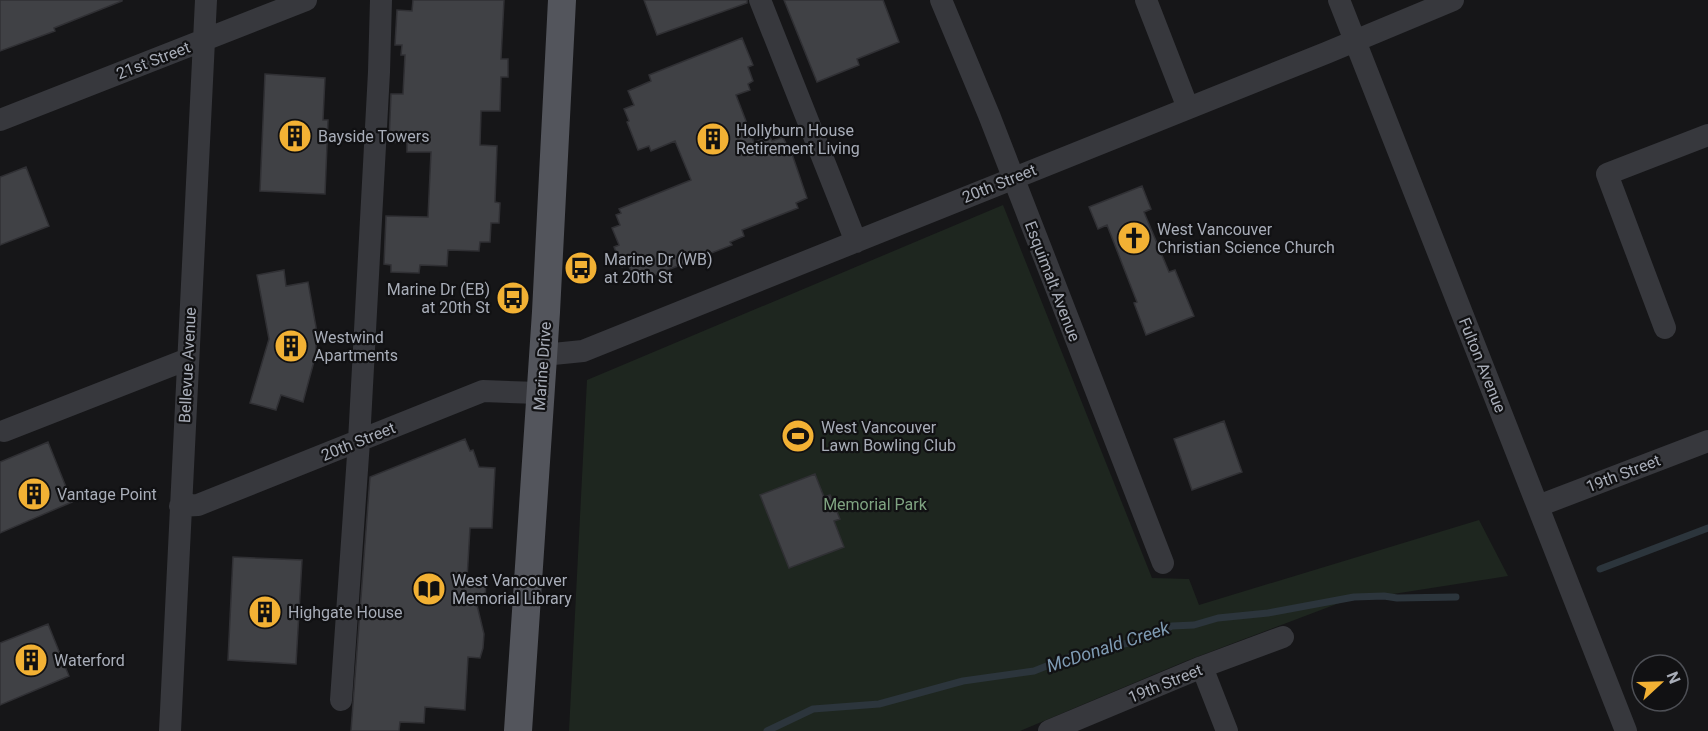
<svg xmlns="http://www.w3.org/2000/svg" width="1708" height="731" font-family="Roboto,sans-serif">
<style>
.green{fill:#1e261f}
.lines{fill:none;stroke-linecap:round;stroke-linejoin:round}
.stream{stroke:#2c353c;stroke-width:7}
.building{fill:#404145;stroke:#303034;stroke-width:1.5}
.minor{stroke:#37383d;stroke-width:22}
.major{stroke:#53555c;stroke-width:28}
.labels{text-anchor:middle;stroke-width:4.5;stroke-linejoin:round;paint-order:stroke}
.street-label{font-size:16px;fill:#a8adb8;stroke:#111113}
.poi-label{font-size:16px;fill:#a8adb8;stroke:#111113;text-anchor:start}
.park-label{font-size:16px;fill:#7fa381;stroke:#111113}
.water-label{font-size:18px;font-style:italic;fill:#7f9bb3;stroke:#111113}
</style>
<rect width="100%" height="100%" fill="#161618"/>
<!-- green -->
<path class="green" d="M 1003,205 L 1152,578 L 1189,579 L 1199,605 L 1479,520 L 1508,576 L 1342,602 L 1186,661 L 1020,731 L 569,731 L 587,380 Z"/>
<g class="lines">
<!-- stream -->
<path class="stream" d="M 1600,569 L 1708,528
M 767,731 L 813,709 L 879,704 L 963,681 L 1034,671 L 1072,656 L 1137,641 L 1172,626 L 1194,625 L 1218,618 L 1268,613 L 1354,597 L 1384,596 L 1397,598 L 1456,597"/>
</g>
<!-- building -->
<path class="building" d="M 0,0 L 122,0 L 122,1 L 54,28 L 55,31 L 0,51 Z
M 413,0 L 504,0 L 501,59 L 508,59 L 508,77 L 501,77 L 500,111 L 481,111 L 480,145 L 497,146 L 495,202 L 500,203 L 499,223 L 491,223 L 490,242 L 480,242 L 479,251 L 448,250 L 447,266 L 420,265 L 419,273 L 391,272 L 391,265 L 384,264 L 386,216 L 428,217 L 431,152 L 407,152 L 407,143 L 389,142 L 391,94 L 403,94 L 405,55 L 401,55 L 402,45 L 395,45 L 397,10 L 412,11 Z
M 644,0 L 747,0 L 747,3 L 657,35 Z
M 784,0 L 883,0 L 899,42 L 857,59 L 859,65 L 817,82 Z
M 742,38 L 753,65 L 748,67 L 753,81 L 748,84 L 750,90 L 736,95 L 754,142 L 770,137 L 772,141 L 783,137 L 787,146 L 789,145 L 807,198 L 796,203 L 798,208 L 742,230 L 744,236 L 730,242 L 732,245 L 647,278 L 645,273 L 634,278 L 628,264 L 622,267 L 614,247 L 619,245 L 612,228 L 620,225 L 616,215 L 621,213 L 619,209 L 691,180 L 675,141 L 651,151 L 649,146 L 638,150 L 627,122 L 629,121 L 624,109 L 634,105 L 628,91 L 651,81 L 649,75 Z
M 265,74 L 325,78 L 323,120 L 328,120 L 325,194 L 260,191 Z
M 26,167 L 49,226 L 0,245 L 0,177 Z
M 1142,186 L 1151,209 L 1144,212 L 1169,272 L 1175,270 L 1194,316 L 1146,335 L 1134,303 L 1137,302 L 1107,225 L 1098,229 L 1089,207 Z
M 284,270 L 286,286 L 308,282 L 316,327 L 316,354 L 303,402 L 281,395 L 276,410 L 250,403 L 269,339 L 257,275 Z
M 1224,421 L 1242,472 L 1192,490 L 1174,439 Z
M 465,439 L 470,451 L 473,450 L 479,467 L 495,468 L 492,528 L 470,528 L 467,579 L 486,579 L 485,602 L 476,601 L 484,634 L 483,648 L 480,658 L 468,657 L 465,710 L 425,707 L 424,723 L 400,722 L 399,731 L 351,731 L 370,477 Z
M 48,442 L 72,502 L 0,533 L 0,462 Z
M 815,474 L 824,497 L 830,495 L 840,519 L 834,521 L 844,547 L 789,568 L 760,495 Z
M 233,557 L 302,560 L 296,664 L 228,660 Z
M 48,624 L 69,676 L 0,705 L 0,643 Z"/>
<g class="lines">
<!-- minor -->
<path class="minor" d="M 760,0 L 856,242
M 941,0 L 989,115 L 1163,563
M 1146,0 L 1188,108
M 1339,0 L 1626,731
M 0,120 L 306,0
M 1665,328 L 1607,174 L 1708,135
M 543,355 L 583,351 L 1326,53 L 1453,0
M 4,431 L 188,359
M 180,506 L 198,505 L 483,391 L 539,393
M 1538,506 L 1708,441
M 1202,667 L 1227,731
M 341,700 L 359,441 L 379,72 L 381,0
M 170,731 L 206,0
M 1049,731 L 1202,667 L 1283,637"/>
<!-- major -->
<path class="major" d="M 518,731 L 546,312 L 562,0"/>
</g>
<!-- icons -->
<defs>
<g id="building-disc" transform="scale(1.725)"><circle r="9.5" fill="#f2b134" stroke="#111113"/><path d="M-4-6H4V6H1V3H-1V6H-4ZM-2.5-4.3h1.7v1.8h-1.7ZM.8-4.3h1.7v1.8H.8ZM-2.5-1h1.7V.8h-1.7ZM.8-1h1.7V.8H.8Z" fill="#111"/></g>
<g id="church-disc" transform="scale(1.725)"><circle r="9.5" fill="#f2b134" stroke="#111113"/><path d="M-1.2-6h2.4v3.5h3.3v2.4h-3.3V6h-2.4V-.1h-3.3v-2.4h3.3Z" fill="#111"/></g>
<g id="bus-disc" transform="scale(1.725)"><circle r="9.5" fill="#f2b134" stroke="#111113"/><path d="M-5-6H5V4H4V6H2V4H-2V6H-4V4H-5ZM-3.5-4V0h7V-4ZM-3.5 1.2v1.5H-2V1.2ZM2 1.2v1.5H3.5V1.2Z" fill="#111"/></g>
<g id="stadium-disc" transform="scale(1.725)"><circle r="9.5" fill="#f2b134" stroke="#111113"/><path d="M0-5a6.5 5 0 1 0 0 10a6.5 5 0 1 0 0-10ZM-3.5-1.8h7v3.6h-7Z" fill="#111"/></g>
<g id="library-disc" transform="scale(1.725)"><circle r="9.5" fill="#f2b134" stroke="#111113"/><path d="M-6-4Q-3-5.5-.7-3.5V5Q-3 3-6 4ZM6-4Q3-5.5 .7-3.5V5Q3 3 6 4Z" fill="#111"/></g>
</defs>
<g fill-rule="evenodd">
<use href="#building-disc" x="295" y="136"/>
<use href="#building-disc" x="713" y="139"/>
<use href="#church-disc" x="1134" y="238"/>
<use href="#bus-disc" x="581" y="268"/>
<use href="#bus-disc" x="513" y="298"/>
<use href="#building-disc" x="291" y="346"/>
<use href="#stadium-disc" x="798" y="436"/>
<use href="#building-disc" x="34" y="494"/>
<use href="#library-disc" x="429" y="589"/>
<use href="#building-disc" x="265" y="612"/>
<use href="#building-disc" x="31" y="660"/>
</g>
<g class="labels">
<!-- street labels -->
<g class="street-label">
<text transform="translate(153 60) rotate(-21)" y="6">21st Street</text>
<text transform="translate(999 183) rotate(-22)" y="6">20th Street</text>
<text transform="translate(1053 281) rotate(69)" y="6">Esquimalt Avenue</text>
<text transform="translate(187 365) rotate(-87)" y="6">Bellevue Avenue</text>
<text transform="translate(1483 365) rotate(68)" y="6">Fulton Avenue</text>
<text transform="translate(542 366) rotate(-86)" y="6">Marine Drive</text>
<text transform="translate(358 441) rotate(-22)" y="6">20th Street</text>
<text transform="translate(1623 473) rotate(-21)" y="6">19th Street</text>
<text transform="translate(1165 683) rotate(-22)" y="6">19th Street</text>
</g>
<!-- poi labels -->
<g class="poi-label">
<text x="736" y="136">Hollyburn House<tspan x="736" dy="18">Retirement Living</tspan></text>
<text x="318" y="142">Bayside Towers</text>
<text x="1157" y="235">West Vancouver<tspan x="1157" dy="18">Christian Science Church</tspan></text>
<text x="604" y="265">Marine Dr (WB)<tspan x="604" dy="18">at 20th St</tspan></text>
<text x="490" y="295" text-anchor="end">Marine Dr (EB)<tspan x="490" dy="18">at 20th St</tspan></text>
<text x="314" y="343">Westwind<tspan x="314" dy="18">Apartments</tspan></text>
<text x="821" y="433">West Vancouver<tspan x="821" dy="18">Lawn Bowling Club</tspan></text>
<text x="57" y="500">Vantage Point</text>
<text x="452" y="586">West Vancouver<tspan x="452" dy="18">Memorial Library</tspan></text>
<text x="288" y="618">Highgate House</text>
<text x="54" y="666">Waterford</text>
</g>
<!-- park labels -->
<g class="park-label">
<text x="875" y="510">Memorial Park</text>
</g>
<!-- water labels -->
<g class="water-label">
<text transform="translate(1108 647) rotate(-18)" y="6">McDonald Creek</text>
</g>
</g>
<!-- north arrow -->
<g transform="translate(1660 683) rotate(68)"><circle r="28" fill="#111113" stroke="#4d4f55" stroke-width="1.5"/>
<path d="M0-4.5L10 22L0 15L-10 22Z" fill="#f2b134"/>
<text y="-9" font-size="16" font-weight="bold" text-anchor="middle" fill="#a8adb8">N</text>
</g>
</svg>
